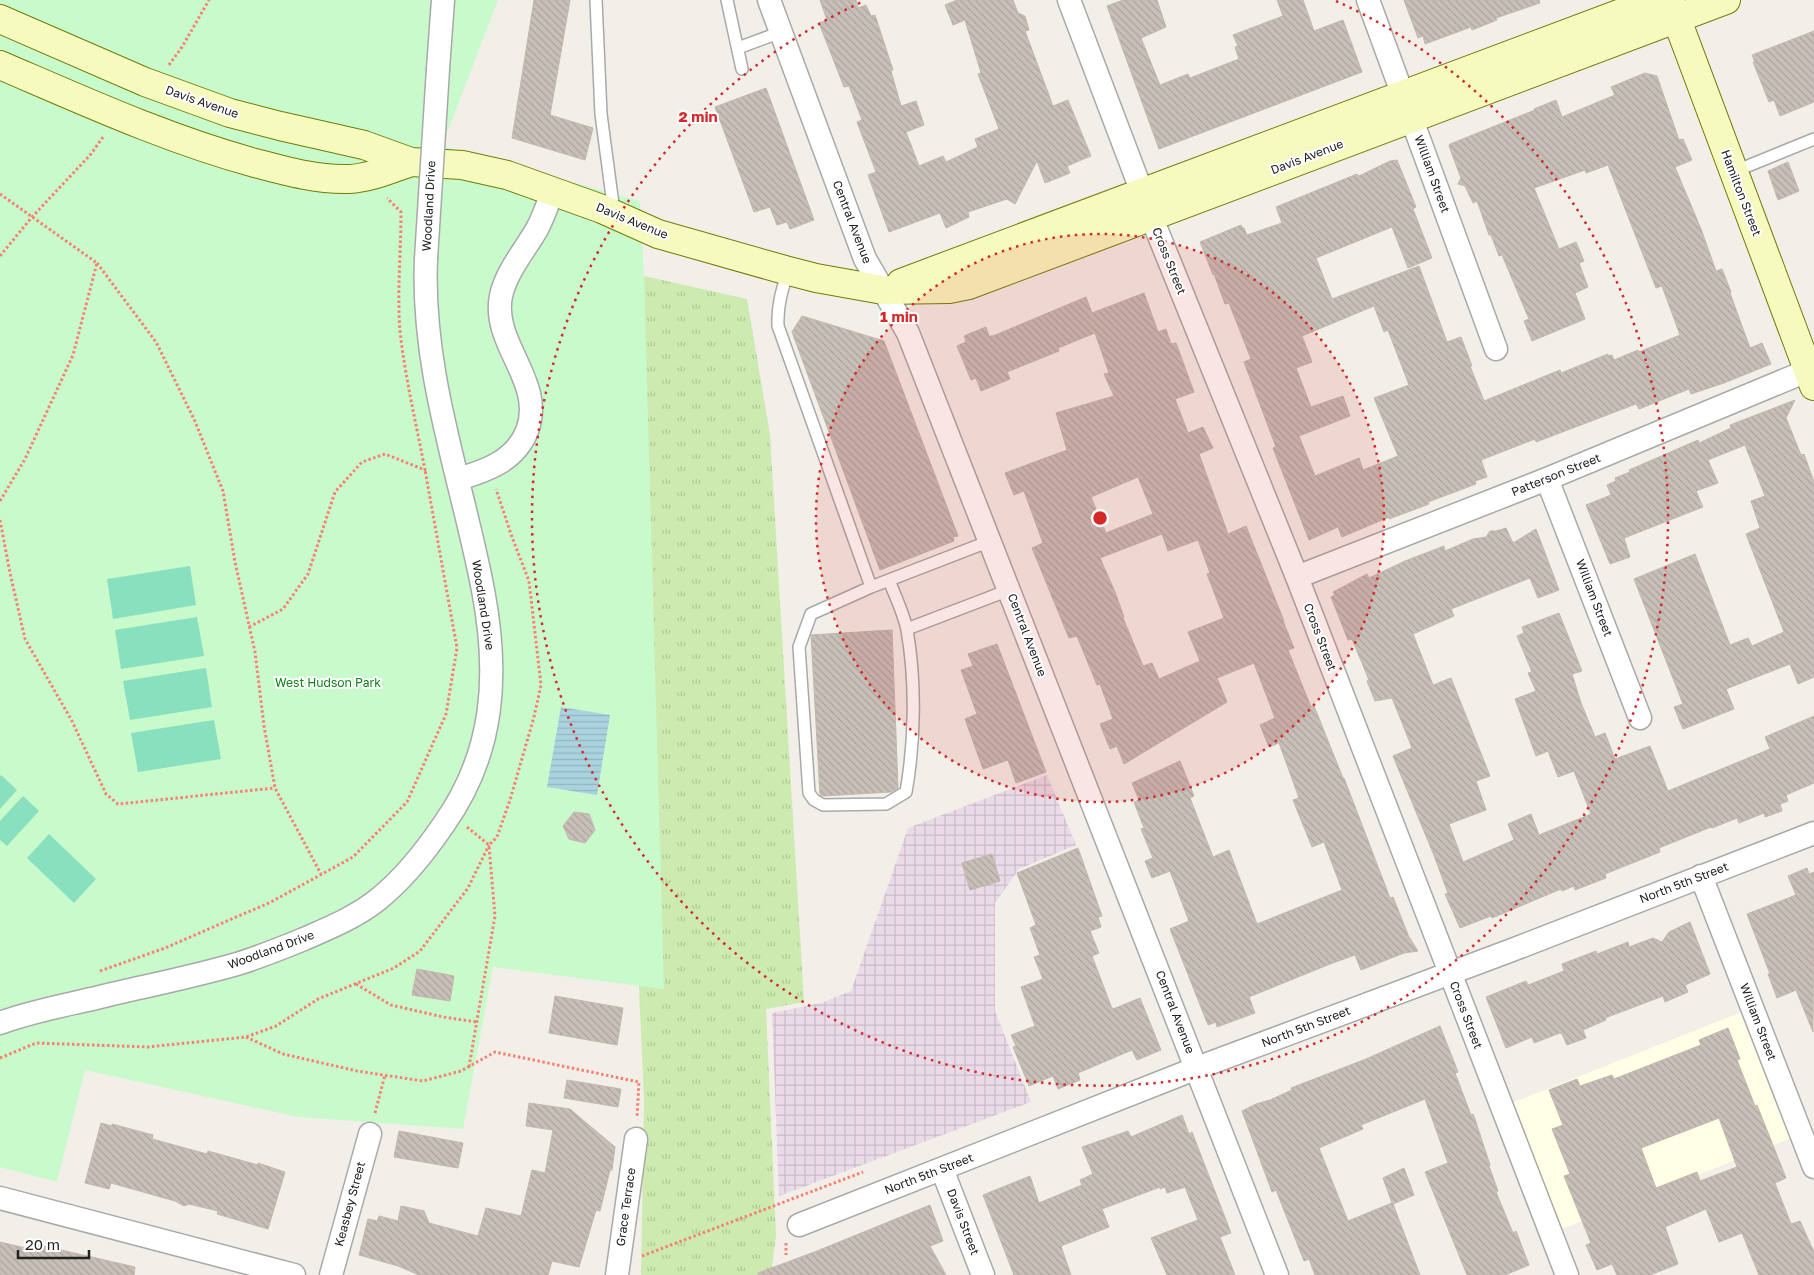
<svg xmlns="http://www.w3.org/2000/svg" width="1814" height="1275" font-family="'Golos Text',sans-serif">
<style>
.industrial{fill:url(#industrial-grid)}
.education{fill:#ffffe5}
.grass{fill:url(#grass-tufts)}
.park{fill:#c8facc}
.pitch{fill:#88e0be}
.water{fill:url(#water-rules)}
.building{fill:url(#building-back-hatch);stroke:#c4b6ab;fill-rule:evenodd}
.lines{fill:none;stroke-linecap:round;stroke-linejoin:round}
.lane-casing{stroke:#a9a9a9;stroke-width:14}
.street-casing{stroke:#a9a9a9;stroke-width:25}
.secondary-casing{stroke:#707d05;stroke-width:30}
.path{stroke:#fa8072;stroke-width:3;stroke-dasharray:2.5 2.5;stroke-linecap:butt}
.lane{stroke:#fff;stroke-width:11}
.street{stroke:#fff;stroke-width:22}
.secondary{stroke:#f7fabf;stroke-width:28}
.street-bridge-casing{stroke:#a9a9a9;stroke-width:25;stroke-linecap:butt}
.street-bridge{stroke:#fff;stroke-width:22}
.ring{fill:none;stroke:#d62828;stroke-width:2.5;stroke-dasharray:2.5 5}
.labels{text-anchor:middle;stroke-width:4;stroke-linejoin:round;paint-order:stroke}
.street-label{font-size:12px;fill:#222;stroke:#fff}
.park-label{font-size:12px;fill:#0c8416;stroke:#fff}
.centre{fill:#d62828;stroke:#fff;stroke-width:2.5}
.ring-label{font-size:15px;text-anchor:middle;font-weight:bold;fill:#d62828;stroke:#fff;stroke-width:4;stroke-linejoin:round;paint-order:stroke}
</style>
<defs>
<pattern id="industrial-grid" width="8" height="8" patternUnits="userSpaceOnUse" patternTransform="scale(1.25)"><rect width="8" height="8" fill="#ebdbe8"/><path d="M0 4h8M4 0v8" fill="none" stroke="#c9bcc7"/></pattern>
<pattern id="grass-tufts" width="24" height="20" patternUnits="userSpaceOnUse" patternTransform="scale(1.25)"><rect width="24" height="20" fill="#cdebb0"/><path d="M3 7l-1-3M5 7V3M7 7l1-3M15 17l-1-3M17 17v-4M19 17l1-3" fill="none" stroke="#b0c997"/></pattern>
<pattern id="water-rules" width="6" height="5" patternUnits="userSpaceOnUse" patternTransform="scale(1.25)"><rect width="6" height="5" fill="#aad3df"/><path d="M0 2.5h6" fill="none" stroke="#92b5bf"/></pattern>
<pattern id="building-back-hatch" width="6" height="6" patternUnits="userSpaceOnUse" patternTransform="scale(1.25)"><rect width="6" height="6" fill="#c7bfb8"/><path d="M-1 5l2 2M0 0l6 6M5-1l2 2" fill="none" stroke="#aba49e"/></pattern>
</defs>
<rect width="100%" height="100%" fill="#f2efe9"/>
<!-- industrial -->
<path class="industrial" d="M 1047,775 L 1076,845 L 1019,869 L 995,903 L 995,1011 L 1031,1102 L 779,1196 L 772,1013 L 821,1003 L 851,991 L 908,828 Z"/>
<!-- education -->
<path class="education" d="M 1752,1008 L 1801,1134 L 1554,1232 L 1502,1107 Z"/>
<!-- grass -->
<path class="grass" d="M 644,276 L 747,299 L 770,435 L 804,1002 L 766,1009 L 776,1235 L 771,1275 L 641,1275 L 644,1102 L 612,371 Z"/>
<!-- park -->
<path class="park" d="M 0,0 L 498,0 L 442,146 L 640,201 L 644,276 L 664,989 L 493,967 L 463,1129 L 298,1117 L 85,1070 L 57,1182 L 0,1167 Z"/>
<!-- pitch -->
<path class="pitch" d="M 190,566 L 196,605 L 113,619 L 107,579 Z
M 197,617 L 204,656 L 121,669 L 115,630 Z
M 206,668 L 212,707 L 130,720 L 123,681 Z
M 214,720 L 221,759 L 138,772 L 131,733 Z
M 1,775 L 17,790 L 0,809 L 0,776 Z
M 23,796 L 39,811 L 7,846 L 0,840 L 0,821 Z
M 49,834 L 96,879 L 74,903 L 27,858 Z"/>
<!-- water -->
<path class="water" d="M 561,707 L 610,715 L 597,795 L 547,787 Z"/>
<!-- building -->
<path class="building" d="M 534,0 L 570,0 L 550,115 L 593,128 L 585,160 L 512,138 Z
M 820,0 L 856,0 L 858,8 L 866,5 L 871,16 L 875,15 L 893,70 L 891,71 L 901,106 L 916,101 L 924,125 L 906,132 L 919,166 L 943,156 L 946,162 L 978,147 L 975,139 L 999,129 L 978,74 L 981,73 L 965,20 L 953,25 L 945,5 L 957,0 L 1013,0 L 1018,13 L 1025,16 L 1029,30 L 1025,31 L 1053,106 L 1068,100 L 1091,156 L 1067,166 L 1070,173 L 1045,183 L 1037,161 L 1015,204 L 1007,199 L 968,212 L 969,217 L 946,228 L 940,213 L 889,232 L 868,175 L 876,172 L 857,122 L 862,120 L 849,86 L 844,87 L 819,23 L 827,20 Z
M 1123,0 L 1157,0 L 1166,27 L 1141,38 L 1160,85 L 1188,74 L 1190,78 L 1239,59 L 1235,47 L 1238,46 L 1233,35 L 1283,16 L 1277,0 L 1303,0 L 1314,31 L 1343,20 L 1362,72 L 1159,149 L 1107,6 Z
M 1404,0 L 1539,0 L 1540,3 L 1496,18 L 1497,20 L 1472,30 L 1471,27 L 1425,44 L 1423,36 L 1418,38 Z
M 1814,31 L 1814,102 L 1780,116 L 1774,100 L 1769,102 L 1753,62 L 1755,62 L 1752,55 Z
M 1645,73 L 1657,76 L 1679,140 L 1683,139 L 1692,160 L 1675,167 L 1701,229 L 1716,271 L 1722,269 L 1731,292 L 1730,293 L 1750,348 L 1762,343 L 1771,364 L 1724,383 L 1691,394 L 1689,389 L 1639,409 L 1636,404 L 1536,442 L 1535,439 L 1481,460 L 1487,477 L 1475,481 L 1476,484 L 1428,502 L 1429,504 L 1389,519 L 1389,517 L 1342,537 L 1338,527 L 1309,540 L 1273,448 L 1276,447 L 1244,362 L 1251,359 L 1229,303 L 1225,304 L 1214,274 L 1213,275 L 1200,242 L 1241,225 L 1243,228 L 1244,228 L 1247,235 L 1282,223 L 1276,207 L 1357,174 L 1359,176 L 1390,161 L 1397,160 L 1416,207 L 1413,209 L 1432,258 L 1408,268 L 1392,227 L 1316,258 L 1332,299 L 1419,266 L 1447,342 L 1461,337 L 1472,366 L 1470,366 L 1484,401 L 1560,370 L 1561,373 L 1608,354 L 1608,356 L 1612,355 L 1614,360 L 1638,350 L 1639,352 L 1680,335 L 1662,286 L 1656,288 L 1608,165 L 1586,173 L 1585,170 L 1534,188 L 1559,249 L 1576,242 L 1584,261 L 1579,263 L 1588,287 L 1575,293 L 1585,319 L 1532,341 L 1524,321 L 1529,319 L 1502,255 L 1499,256 L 1491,235 L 1489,235 L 1477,201 L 1473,203 L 1465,186 L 1458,184 L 1461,178 L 1449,146 L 1450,144 L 1535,110 L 1534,109 L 1556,100 L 1562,117 L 1615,95 L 1611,87 ZM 1374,306 L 1384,332 L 1388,330 L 1409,385 L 1374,398 L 1398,456 L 1363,470 L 1359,458 L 1315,476 L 1299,436 L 1350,416 L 1343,396 L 1311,407 L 1296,368 L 1312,362 L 1302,336 Z
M 766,88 L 814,220 L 790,229 L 787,222 L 777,225 L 770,207 L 754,212 L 715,107 Z
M 1788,162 L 1799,191 L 1778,200 L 1768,171 Z
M 1144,293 L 1158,332 L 1166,329 L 1171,344 L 1176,343 L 1194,392 L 1175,399 L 1188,433 L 1203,427 L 1213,448 L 1199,454 L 1228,534 L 1246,526 L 1284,621 L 1283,621 L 1294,648 L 1288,650 L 1311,707 L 1314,706 L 1343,778 L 1344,778 L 1390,898 L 1393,897 L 1409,937 L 1418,951 L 1404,953 L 1361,970 L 1355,955 L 1330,964 L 1249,997 L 1255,1013 L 1217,1027 L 1216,1022 L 1208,1025 L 1170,929 L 1189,921 L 1170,871 L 1152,878 L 1145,861 L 1153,858 L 1141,829 L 1144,828 L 1134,802 L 1139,800 L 1132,783 L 1180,761 L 1194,796 L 1190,798 L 1213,857 L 1229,850 L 1257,924 L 1342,890 L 1324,842 L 1312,847 L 1293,800 L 1299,798 L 1279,743 L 1269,747 L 1260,725 L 1275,718 L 1254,663 L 1217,678 L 1227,702 L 1124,764 L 1117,746 L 1110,749 L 1100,724 L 1113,719 L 1100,684 L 1097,685 L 1077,636 L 1069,638 L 1032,548 L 1043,543 L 1024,491 L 1014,495 L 1005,473 L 1067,450 L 1056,413 L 1114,396 L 1104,374 L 1109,373 L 1095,333 L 1058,348 L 1059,351 L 1007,372 L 1010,379 L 981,391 L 976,378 L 971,380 L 957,346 L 966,342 L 964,336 L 986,327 L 989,336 L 993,336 L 1086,297 L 1092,313 ZM 1138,477 L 1153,514 L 1106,533 L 1091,497 ZM 1162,534 L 1168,551 L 1198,540 L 1210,573 L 1207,574 L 1224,618 L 1188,632 L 1200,661 L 1159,679 L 1152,663 L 1143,666 L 1123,618 L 1124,617 L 1115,592 L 1100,558 Z
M 802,316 L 884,341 L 958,536 L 953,537 L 954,541 L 880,570 L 792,332 Z
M 1795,400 L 1786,418 L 1801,455 L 1804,454 L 1814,482 L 1814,677 L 1798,684 L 1790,664 L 1726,689 L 1734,709 L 1683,729 L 1674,707 L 1683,704 L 1634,579 L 1695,554 L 1730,645 L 1748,638 L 1752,646 L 1784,632 L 1746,534 L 1760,528 L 1751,501 L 1765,496 L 1745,445 L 1708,460 L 1718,483 L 1696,491 L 1703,507 L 1624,538 L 1630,557 L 1610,564 L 1586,505 L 1611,495 L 1607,485 L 1616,481 L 1615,478 L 1630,472 L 1629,470 L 1698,440 L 1699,443 L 1731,428 L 1730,425 Z
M 1506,528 L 1513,543 L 1536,529 L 1559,590 L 1538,598 L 1530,578 L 1451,609 L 1454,616 L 1413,634 L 1433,685 L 1451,678 L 1490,776 L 1476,781 L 1486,810 L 1449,824 L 1463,862 L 1514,840 L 1508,824 L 1531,814 L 1539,835 L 1591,814 L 1574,771 L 1558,777 L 1548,751 L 1536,756 L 1515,699 L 1536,691 L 1528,673 L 1532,672 L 1517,636 L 1524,633 L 1522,627 L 1559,613 L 1582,671 L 1572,674 L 1581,703 L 1595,737 L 1605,733 L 1615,759 L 1650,746 L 1668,791 L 1770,749 L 1765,737 L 1814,716 L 1814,783 L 1786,795 L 1788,801 L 1780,804 L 1782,811 L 1765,817 L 1764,813 L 1739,823 L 1737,818 L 1712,828 L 1711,827 L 1659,848 L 1660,852 L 1605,874 L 1606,878 L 1575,890 L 1574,886 L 1562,891 L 1561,889 L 1492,918 L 1491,916 L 1460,928 L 1445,894 L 1448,893 L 1433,853 L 1393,756 L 1412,748 L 1399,715 L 1392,698 L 1375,701 L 1367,681 L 1369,680 L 1352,639 L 1348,640 L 1331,597 L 1335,595 L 1333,592 L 1367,574 L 1369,578 L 1405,561 L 1444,546 L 1445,551 L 1473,539 L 1486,537 L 1490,531 L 1496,531 Z
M 892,630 L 898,788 L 891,792 L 823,796 L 820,795 L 811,635 Z
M 997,644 L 1046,772 L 1016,783 L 1008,760 L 983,769 L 965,719 L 977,714 L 961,670 L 973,666 L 968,654 Z
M 574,812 L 589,814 L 595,830 L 585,843 L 569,839 L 563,826 Z
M 1078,848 L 1102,916 L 1098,917 L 1101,927 L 1090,931 L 1099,953 L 1092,956 L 1111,1006 L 1113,1009 L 1140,998 L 1161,1050 L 1137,1060 L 1132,1050 L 1078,1073 L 1080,1080 L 1058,1089 L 1053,1076 L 1029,1086 L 1013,1047 L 1016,1046 L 1011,1035 L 1035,1026 L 1021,987 L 1043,979 L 1034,957 L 1040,955 L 1030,928 L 1036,925 L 1017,873 Z
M 992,854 L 1000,881 L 970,890 L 962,863 Z
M 1807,868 L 1809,874 L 1814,872 L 1813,1032 L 1796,990 L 1777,998 L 1768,974 L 1770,974 L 1747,914 L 1796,895 L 1788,876 Z
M 1690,922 L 1710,974 L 1685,985 L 1688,992 L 1665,1002 L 1663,996 L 1605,1018 L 1606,1020 L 1583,1030 L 1586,1038 L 1567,1045 L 1562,1034 L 1560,1033 L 1534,1043 L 1532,1037 L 1506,1048 L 1486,997 L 1526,981 L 1528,985 L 1564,971 L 1562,964 L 1596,951 L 1597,954 L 1628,942 L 1629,947 L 1653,938 L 1662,942 L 1669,932 Z
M 417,969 L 454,976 L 450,1001 L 412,995 Z
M 555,996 L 623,1008 L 617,1045 L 549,1033 Z
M 1440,1026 L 1458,1072 L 1455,1073 L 1471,1115 L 1473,1114 L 1474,1116 L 1490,1165 L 1489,1166 L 1498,1191 L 1496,1192 L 1513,1233 L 1516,1231 L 1529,1265 L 1505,1275 L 1467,1275 L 1425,1172 L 1448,1163 L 1425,1099 L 1361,1125 L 1363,1129 L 1319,1148 L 1348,1221 L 1392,1203 L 1383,1178 L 1404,1168 L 1414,1195 L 1393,1204 L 1420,1275 L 1315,1275 L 1309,1259 L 1304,1261 L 1276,1190 L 1272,1192 L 1242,1111 L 1256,1104 L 1270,1100 L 1292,1090 L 1291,1088 L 1366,1059 Z
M 1728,1028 L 1740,1059 L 1737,1060 L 1755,1106 L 1757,1105 L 1786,1178 L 1775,1183 L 1791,1224 L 1800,1221 L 1814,1252 L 1814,1275 L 1759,1275 L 1742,1233 L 1719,1242 L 1706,1209 L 1665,1227 L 1678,1264 L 1650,1275 L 1617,1275 L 1612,1264 L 1597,1270 L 1586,1245 L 1591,1243 L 1564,1176 L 1570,1174 L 1552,1129 L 1563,1125 L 1549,1090 L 1577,1079 L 1580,1086 L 1612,1075 L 1614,1079 L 1701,1045 L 1699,1040 ZM 1719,1118 L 1737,1167 L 1700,1181 L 1697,1172 L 1656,1188 L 1641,1148 Z
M 567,1080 L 621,1089 L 618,1107 L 564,1098 Z
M 529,1103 L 570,1109 L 615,1147 L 612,1170 L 610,1170 L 600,1211 L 596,1210 L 579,1267 L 552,1261 L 548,1275 L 419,1275 L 398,1266 L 359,1255 L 368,1219 L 377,1221 L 379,1216 L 398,1221 L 401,1206 L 424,1211 L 429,1223 L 478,1236 L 486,1208 L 521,1216 L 532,1170 L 545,1173 L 553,1130 L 526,1126 Z
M 1182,1115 L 1189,1134 L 1192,1132 L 1231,1233 L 1220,1237 L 1235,1275 L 1167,1275 L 1151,1238 L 1198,1220 L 1185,1187 L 1167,1193 L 1165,1187 L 1160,1189 L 1160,1187 L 1102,1209 L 1109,1227 L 1061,1246 L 1071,1275 L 1014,1275 L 983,1195 L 1030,1176 L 1039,1203 L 1082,1185 L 1080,1180 L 1093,1174 L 1082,1147 L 1128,1131 L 1131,1137 Z
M 101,1123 L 112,1126 L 112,1124 L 153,1135 L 152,1139 L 207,1154 L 208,1151 L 258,1165 L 258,1163 L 285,1172 L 268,1229 L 217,1214 L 218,1211 L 189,1204 L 184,1206 L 175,1201 L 111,1183 L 109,1189 L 85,1183 Z
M 399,1131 L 463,1143 L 458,1168 L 394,1157 Z
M 930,1205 L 943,1241 L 930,1246 L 946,1275 L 758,1275 L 758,1273 L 817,1251 Z
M 0,1242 L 34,1250 L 35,1244 L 135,1267 L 134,1275 L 0,1275 Z"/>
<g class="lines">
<!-- lane casing -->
<g class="lane-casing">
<path id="lane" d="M 596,0 L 601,114 L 614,212
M 727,0 L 742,69
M 738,48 L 781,32
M 1733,172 L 1814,139
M 788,271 C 782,290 777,306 778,326 L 871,587
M 889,580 C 895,596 904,614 907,630 C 916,681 915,741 906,792 L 886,804 L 823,805 L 814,800 L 809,793 L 799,647 L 811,614 L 871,587 L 990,541
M 907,629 L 1009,590"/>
</g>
<!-- street casing -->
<g class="street-casing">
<path id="street" d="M 769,0 L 865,259 L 908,333 L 1277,1275
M 1069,0 L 1151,216 L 1297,577 L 1567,1275
M 1368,0 L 1496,349
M 438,69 L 443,0
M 458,479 C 486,471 515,461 527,431 C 546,382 491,344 501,296 C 506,272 525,250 537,229 C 544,216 548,203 553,190
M 1547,479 L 1640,718
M 1297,577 L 1547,479 L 1814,368
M 1701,876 L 1814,1167
M 0,1023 C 32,1011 67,1005 100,997 C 146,986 192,977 237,964 C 260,957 282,948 304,939 C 329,928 354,918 376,901 C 403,880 425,852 444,824 C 495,752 499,674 483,590 C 462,480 421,373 426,259
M 942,1169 L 983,1275
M 0,1198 L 294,1275
M 799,1225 L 1197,1068 L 1512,950 L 1814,833
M 331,1275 L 370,1134
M 617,1275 L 636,1139"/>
</g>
<!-- secondary casing -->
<g class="secondary-casing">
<path id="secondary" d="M 1670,1 L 1814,386
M 0,19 L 145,82 L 230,113 L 280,126 L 364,145 L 411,162 L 462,165 L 507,175 L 602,209 L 658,234 L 785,270 L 816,278 L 883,290 L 949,289 L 969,285 L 1726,0
M 0,65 C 84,101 167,139 255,163 C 285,171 317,180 349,179 C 370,178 391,169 411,162
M 901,283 L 1656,0"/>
</g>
<!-- path -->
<path class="path" d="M 169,65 L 182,47 L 209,0
M 0,194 L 97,263 L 73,355 L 25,459 L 0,501
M 0,256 L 32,217 L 91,154 L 103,137
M 97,263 L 156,342 L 194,419 L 223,491 L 235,562 L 255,652 L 264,726 L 275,788 L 321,874
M 0,520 L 10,573 L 25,639 L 72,721 L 106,794 L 118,804 L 275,788
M 249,627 L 283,609 L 308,574 L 335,492 L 362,462 L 385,454 L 425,470 C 416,423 405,377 400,331 C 397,291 401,252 401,212 L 387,198
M 467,827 L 489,845 L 497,837 L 510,800 L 534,717 L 541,685 L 529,581 L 512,537 L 496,489
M 100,971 L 165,948 L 271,902 L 353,857 L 407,802 L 446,714 L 457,648 L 425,470
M 356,984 L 391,1005 L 443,1017 L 477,1022
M 246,1037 L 283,1054 L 357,1071 L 423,1081 L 461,1071 L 495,1052 L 639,1082 L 637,1117
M 0,1058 L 36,1043 L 148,1047 L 246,1037 L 276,1026 L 318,999 L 394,968 L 420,951 L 468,888 L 489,845
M 469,1067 L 495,916 L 489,846
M 375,1113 L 385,1075
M 786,1243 L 786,1255
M 642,1256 L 863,1172"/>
<!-- lane -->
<use href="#lane" class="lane"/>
<!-- street -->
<use href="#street" class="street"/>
<!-- secondary -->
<use href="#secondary" class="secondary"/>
<!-- street-bridge casing -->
<g class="street-bridge-casing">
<path id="street-bridge" d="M 426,259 L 438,69"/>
</g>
<!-- street-bridge -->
<use href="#street-bridge" class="street-bridge"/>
</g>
<!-- distance rings -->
<circle cx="1100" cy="518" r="284" fill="#d62828" fill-opacity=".12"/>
<g class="ring">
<circle cx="1100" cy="518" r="284"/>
<path d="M1336 1A568 568 0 1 1 864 1"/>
</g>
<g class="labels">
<!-- street labels -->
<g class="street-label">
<text transform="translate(202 102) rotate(19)" y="4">Davis Avenue</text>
<text transform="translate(1307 157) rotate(-21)" y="4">Davis Avenue</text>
<text transform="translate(1432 174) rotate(70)" y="4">William Street</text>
<text transform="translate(1741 193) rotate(69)" y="4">Hamilton Street</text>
<text transform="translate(429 206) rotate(-87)" y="4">Woodland Drive</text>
<text transform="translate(632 221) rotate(22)" y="4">Davis Avenue</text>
<text transform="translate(852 222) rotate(69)" y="4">Central Avenue</text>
<text transform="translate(1169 261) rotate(68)" y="4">Cross Street</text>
<text transform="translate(1556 475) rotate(-22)" y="4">Patterson Street</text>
<text transform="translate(1594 598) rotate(69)" y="4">William Street</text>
<text transform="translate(483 605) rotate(81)" y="4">Woodland Drive</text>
<text transform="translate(1027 635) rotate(69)" y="4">Central Avenue</text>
<text transform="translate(1320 637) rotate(69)" y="4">Cross Street</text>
<text transform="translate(1684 883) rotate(-21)" y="4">North 5th Street</text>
<text transform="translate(271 950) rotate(-20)" y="4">Woodland Drive</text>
<text transform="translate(1175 1012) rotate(69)" y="4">Central Avenue</text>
<text transform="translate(1466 1015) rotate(69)" y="4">Cross Street</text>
<text transform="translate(1758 1022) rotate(69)" y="4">William Street</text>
<text transform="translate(1306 1027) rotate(-21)" y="4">North 5th Street</text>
<text transform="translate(929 1174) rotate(-21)" y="4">North 5th Street</text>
<text transform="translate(350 1204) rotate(-75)" y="4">Keasbey Street</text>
<text transform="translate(626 1207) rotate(-82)" y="4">Grace Terrace</text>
<text transform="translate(963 1222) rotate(69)" y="4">Davis Street</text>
</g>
<!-- park labels -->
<g class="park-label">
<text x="328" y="687">West Hudson Park</text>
</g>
</g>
<circle cx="1100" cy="518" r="8" class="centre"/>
<g class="ring-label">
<text x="698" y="122">2 min</text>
<text x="899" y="322">1 min</text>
</g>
<!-- scale -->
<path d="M18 1250v8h71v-8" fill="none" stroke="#222222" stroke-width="2.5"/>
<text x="25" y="1250" font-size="15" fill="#222222" stroke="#ffffff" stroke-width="4" paint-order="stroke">20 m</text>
</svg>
